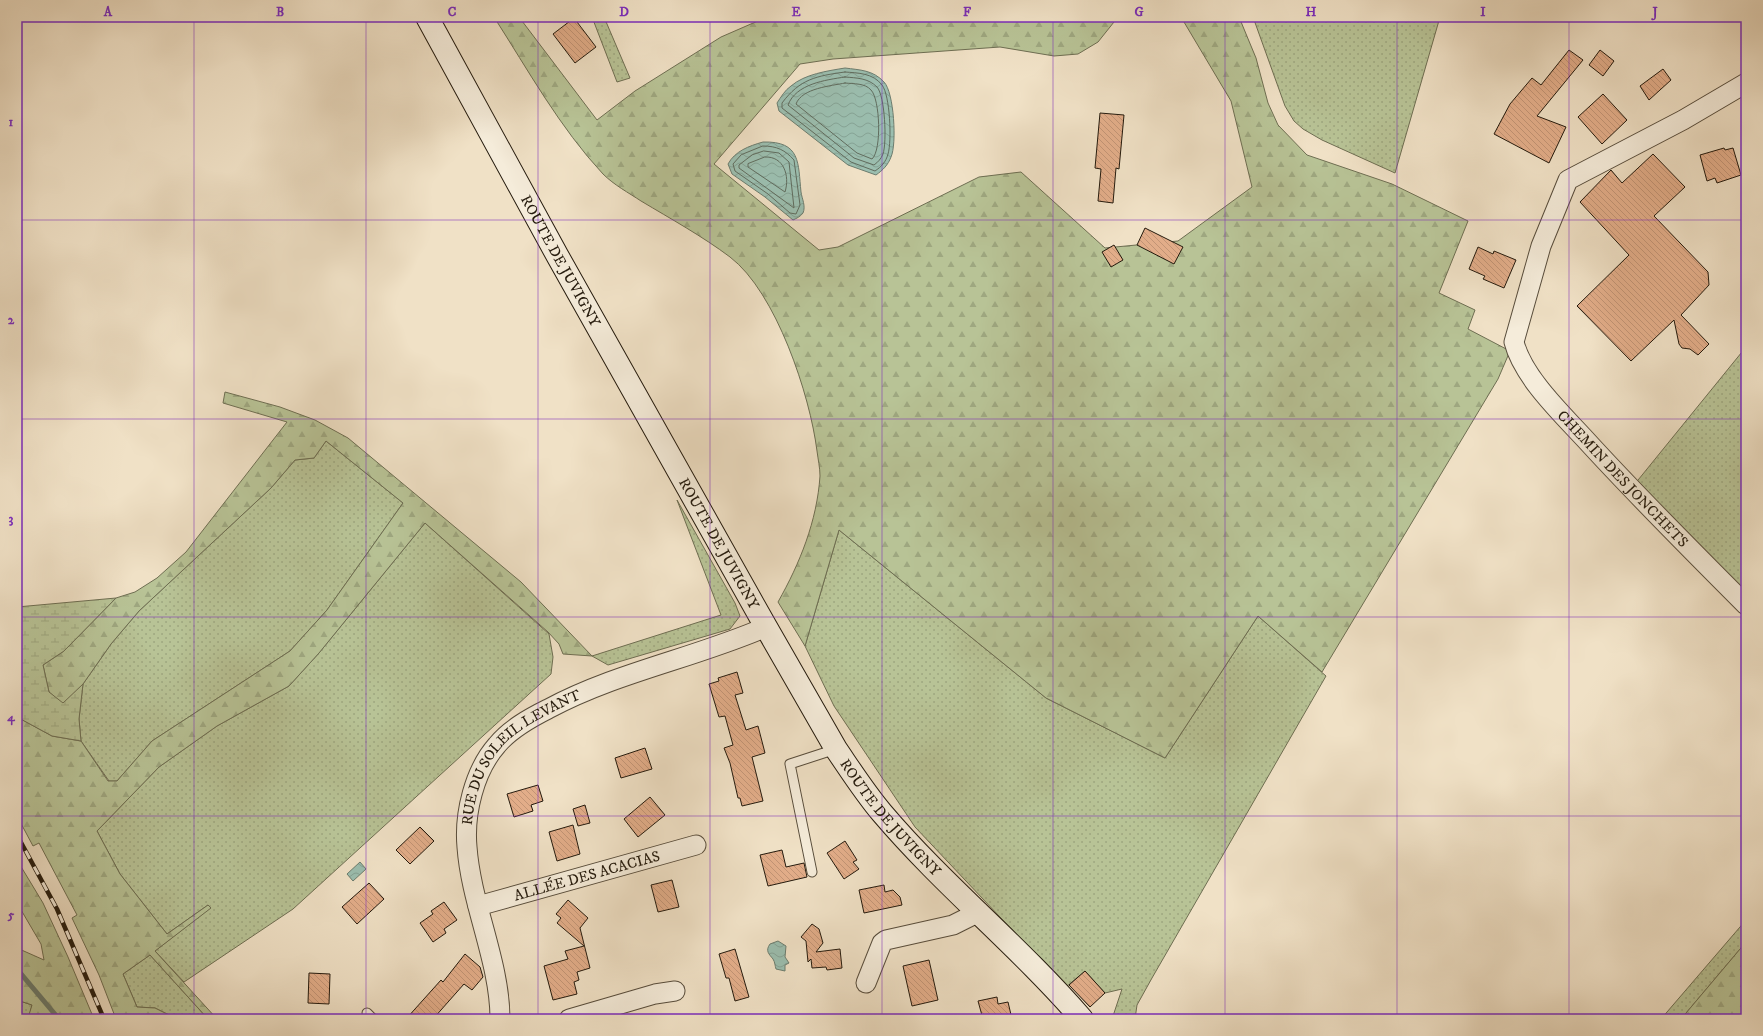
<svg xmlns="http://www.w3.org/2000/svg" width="1763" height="1036" font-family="'IM FELL DW Pica',serif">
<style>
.grass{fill:url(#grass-dots);stroke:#6e6e52}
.forest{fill:url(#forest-firs);stroke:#6e6e52}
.wetland{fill:url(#wetland-marsh);stroke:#6e6e52}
.water{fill:url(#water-waves);stroke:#6b7c6e}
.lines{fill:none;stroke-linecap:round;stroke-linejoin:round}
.shore{stroke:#606c5e;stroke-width:1}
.stream{stroke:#6b7c6e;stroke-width:5}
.building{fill:url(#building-back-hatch);stroke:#241a0d}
.lane-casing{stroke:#574c3b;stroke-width:11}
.street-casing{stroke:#574c3b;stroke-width:21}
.secondary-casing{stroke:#241a0d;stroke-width:24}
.lane{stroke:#f5ecda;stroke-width:9}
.street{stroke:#f5ecda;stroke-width:19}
.secondary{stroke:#f5ecda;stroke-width:22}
.rail-casing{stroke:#241a0d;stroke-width:4.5}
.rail{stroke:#f5ecda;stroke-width:3;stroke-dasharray:9;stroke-linecap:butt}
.grid{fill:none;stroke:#7b2cbf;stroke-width:1;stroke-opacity:0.55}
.labels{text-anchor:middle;stroke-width:3;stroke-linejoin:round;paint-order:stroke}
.street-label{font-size:15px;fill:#241a0d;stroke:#f5ecda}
.neatline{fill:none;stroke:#7b2cbf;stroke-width:1.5}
.grid-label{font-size:13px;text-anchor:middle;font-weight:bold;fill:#7b2cbf}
</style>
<defs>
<pattern id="grass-dots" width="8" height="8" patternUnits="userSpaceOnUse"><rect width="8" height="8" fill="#b8c396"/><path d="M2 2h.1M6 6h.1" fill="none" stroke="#9ea780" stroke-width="1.8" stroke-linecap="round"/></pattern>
<pattern id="forest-firs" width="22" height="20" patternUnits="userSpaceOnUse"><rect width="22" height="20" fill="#b8c396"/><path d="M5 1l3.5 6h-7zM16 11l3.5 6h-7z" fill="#9ea780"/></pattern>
<pattern id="wetland-marsh" width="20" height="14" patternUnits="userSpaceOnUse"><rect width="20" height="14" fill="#b8c396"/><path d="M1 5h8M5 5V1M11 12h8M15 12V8" fill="none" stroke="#9ea780"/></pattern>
<pattern id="water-waves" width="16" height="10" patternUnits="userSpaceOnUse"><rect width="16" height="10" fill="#9bbeaf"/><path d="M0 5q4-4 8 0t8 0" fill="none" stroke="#85a395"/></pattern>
<pattern id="building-back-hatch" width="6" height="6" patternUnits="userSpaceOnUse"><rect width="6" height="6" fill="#e2ad89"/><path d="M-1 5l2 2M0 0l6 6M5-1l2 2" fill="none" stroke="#c29475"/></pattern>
</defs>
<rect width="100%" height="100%" fill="#f0e1c6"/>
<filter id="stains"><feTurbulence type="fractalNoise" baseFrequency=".005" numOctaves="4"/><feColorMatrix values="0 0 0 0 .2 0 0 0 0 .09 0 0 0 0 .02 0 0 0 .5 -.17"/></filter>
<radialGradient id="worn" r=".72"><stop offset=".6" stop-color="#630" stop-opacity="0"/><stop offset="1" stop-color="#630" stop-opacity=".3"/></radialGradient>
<!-- grass -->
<path class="grass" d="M 592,17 L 604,17 L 630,78 L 617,82 Z
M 1253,17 L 1440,17 L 1395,173 L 1322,140 L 1303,129 L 1294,121 L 1285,106 Z
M 1746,347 L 1746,596 L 1634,485 Z
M 326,441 L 403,503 L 327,610 L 290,651 L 152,741 L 117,781 L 109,781 L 81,741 L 79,719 L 83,684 L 111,644 L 139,611 L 271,488 L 295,460 L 314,458 Z
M 677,500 L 735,603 L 740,616 L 730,629 L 608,665 L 592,656 L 721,615 Z
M 425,523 L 549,634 L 553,657 L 551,674 L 293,909 L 184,982 L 155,951 L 210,908 L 208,905 L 167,934 L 120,874 L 97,831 L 159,767 L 217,726 L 289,686 L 319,653 Z
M 839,530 L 1046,698 L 1165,758 L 1258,616 L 1326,676 L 1152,978 L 1137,1005 L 1135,1019 L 1112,1019 L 1122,989 L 1105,993 L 1085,971 L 1066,987 L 915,827 L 834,706 L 805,646 Z
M 1746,920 L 1746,942 L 1681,1019 L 1661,1019 Z
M 150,955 L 208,1019 L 177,1019 L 155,1008 L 137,1007 L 123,974 Z
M 17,1000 L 32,1005 L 29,1017 L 32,1019 L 17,1019 Z"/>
<!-- forest -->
<path class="forest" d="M 494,17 L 519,17 L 597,120 L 635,91 L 721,37 L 767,17 L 1118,17 L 1098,42 L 1078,54 L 1054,56 L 1000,47 L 833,59 L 800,64 L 714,164 L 819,250 L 838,247 L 979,177 L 1021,172 L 1105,248 L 1178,241 L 1252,187 L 1231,101 L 1181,17 L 1239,17 L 1256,58 L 1268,103 L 1278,125 L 1307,155 L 1392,184 L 1468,221 L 1439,293 L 1475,310 L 1468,329 L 1510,351 L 1498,379 L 1322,672 L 1258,616 L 1165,758 L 1046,698 L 839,530 L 805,646 L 778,602 C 800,563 817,521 820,476 C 820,468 818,459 817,451 C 810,395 776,292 730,257 C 702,236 671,219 641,201 C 629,193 614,185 603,174 C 560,128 528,70 494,17 Z
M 225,392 L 280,407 L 315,420 L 348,438 L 521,582 L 592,656 L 563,654 L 559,644 L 548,632 L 425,523 L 319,653 L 289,686 L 217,726 L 159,767 L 97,831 L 120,874 L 167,934 L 208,905 L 211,908 L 155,951 L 217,1019 L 208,1019 L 150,955 L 123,974 L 137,1007 L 155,1008 L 177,1019 L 116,1019 L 99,975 L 72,918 L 77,915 L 39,843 L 33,846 L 17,816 L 17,717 L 52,736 L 81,741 L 108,781 L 117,781 L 152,741 L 290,651 L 327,610 L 403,503 L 326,441 L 314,458 L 295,460 L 271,488 L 139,611 L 111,644 L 83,684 L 63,704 L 49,692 L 43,665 L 64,651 L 116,598 L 135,592 L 157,578 L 186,552 L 287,422 L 223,403 Z
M 17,860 L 43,903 L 68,957 L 94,1019 L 32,1019 L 28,1018 L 32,1005 L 17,1000 L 17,948 L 44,960 L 41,944 L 17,903 Z
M 1746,942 L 1746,1019 L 1681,1019 Z"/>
<!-- wetland -->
<path class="wetland" d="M 116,598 L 64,651 L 43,665 L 49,692 L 63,703 L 83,684 L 79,719 L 81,741 L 52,736 L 17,717 L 17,607 Z"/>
<!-- water -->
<path class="water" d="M 845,68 C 860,70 873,70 884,82 C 894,92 897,144 891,157 C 888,165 883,170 876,175 L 848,165 L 779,111 L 777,103 C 781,97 785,90 791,86 C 805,74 827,71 845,68 Z
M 763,142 C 801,141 798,163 801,192 C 802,199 806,206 803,213 C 800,217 797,218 793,220 L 765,197 L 732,174 L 728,164 C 735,151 749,146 763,142 Z
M 360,862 L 366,869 L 353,881 L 347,874 Z
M 778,941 L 786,946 L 785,957 L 789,963 L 785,965 L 785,971 L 776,969 C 775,966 775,962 773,959 C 769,954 765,951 770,944 Z"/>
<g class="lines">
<!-- shore -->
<path class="shore" d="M 845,72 C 858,73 873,73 882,85 C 890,95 892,141 888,154 C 886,162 881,167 875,171 L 851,162 L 782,108 L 782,103 C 800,79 816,76 845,72 Z
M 845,77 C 857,78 868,78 877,87 C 885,96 887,142 883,154 C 881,159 878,162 874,165 L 854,158 L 788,105 C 796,84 825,80 845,77 Z
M 845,83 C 854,84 865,83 871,90 C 880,99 882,150 872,159 L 857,153 L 796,104 C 802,88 831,86 845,83 Z
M 763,146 C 777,146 785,150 794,160 L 800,205 L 796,214 L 790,213 L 768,194 L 735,171 L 733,164 L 741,155 Z
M 764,151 L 779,153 L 789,162 L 794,208 L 739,168 L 739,165 L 752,155 Z
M 765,157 C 784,156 790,176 785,192 L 748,167 L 748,164 Z"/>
<!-- stream -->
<path class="stream" d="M 17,969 L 59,1019"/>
</g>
<!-- building -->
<path class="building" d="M 574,18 L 596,47 L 575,63 L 553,34 Z
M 1569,50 L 1583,60 L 1537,116 L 1566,127 L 1549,163 L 1494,134 L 1510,104 L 1532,78 L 1541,85 Z
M 1600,50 L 1614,61 L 1603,76 L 1589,65 Z
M 1663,69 L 1671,80 L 1649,100 L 1640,86 Z
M 1603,94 L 1627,120 L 1602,144 L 1578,117 Z
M 1100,113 L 1124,115 L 1119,169 L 1116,168 L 1113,203 L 1098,201 L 1101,169 L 1095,168 Z
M 1724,148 L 1725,150 L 1733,148 L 1741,175 L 1717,183 L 1715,178 L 1707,181 L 1700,155 Z
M 1653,154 L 1685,187 L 1654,216 L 1708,272 L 1709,285 L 1681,315 L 1709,344 L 1698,355 L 1690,349 L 1682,348 L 1679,344 L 1674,320 L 1631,361 L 1577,306 L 1629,255 L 1580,202 L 1611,170 L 1622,183 Z
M 1145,228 L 1183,247 L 1174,264 L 1137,245 Z
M 1114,245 L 1123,260 L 1111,267 L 1102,252 Z
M 1478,247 L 1493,254 L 1494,251 L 1516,260 L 1504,288 L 1483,279 L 1485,276 L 1469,269 Z
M 737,672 L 743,693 L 735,695 L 746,730 L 758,726 L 765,753 L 752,757 L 763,801 L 742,806 L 740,798 L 738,798 L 730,763 L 724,748 L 733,745 L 725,716 L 719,717 L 709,684 L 719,681 L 718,678 Z
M 645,748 L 652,769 L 621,778 L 615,758 Z
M 538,785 L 543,801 L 531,805 L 533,811 L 514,817 L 507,794 Z
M 650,797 L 665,815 L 638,837 L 624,819 Z
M 585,805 L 590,823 L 578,826 L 573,809 Z
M 573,825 L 580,854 L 557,861 L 549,832 Z
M 420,827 L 434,841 L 410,864 L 396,850 Z
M 845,841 L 857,860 L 853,862 L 859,869 L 844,879 L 827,853 Z
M 782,850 L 786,867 L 804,863 L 807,877 L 768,886 L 760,855 Z
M 672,880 L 679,907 L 658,912 L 651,885 Z
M 369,883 L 384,899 L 357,924 L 342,907 Z
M 884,885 L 885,892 L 893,890 L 900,897 L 902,905 L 864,913 L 859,890 Z
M 568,900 L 588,918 L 580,928 L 590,968 L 577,972 L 579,980 L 574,982 L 577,994 L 553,1000 L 544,966 L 568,959 L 565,951 L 584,946 L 557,923 L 561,918 L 556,914 Z
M 444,902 L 457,920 L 444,929 L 446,933 L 433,942 L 420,923 L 433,914 L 431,911 Z
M 812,924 L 819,929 L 823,943 L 816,952 L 840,949 L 842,968 L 827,970 L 826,967 L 812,968 L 811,959 L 808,962 L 806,941 L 801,937 Z
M 735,949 L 749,997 L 735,1001 L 729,978 L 726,978 L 719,954 Z
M 465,954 L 480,967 L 483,977 L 472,990 L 464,984 L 433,1019 L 406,1019 L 441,980 L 443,982 Z
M 929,960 L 938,1000 L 912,1006 L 903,966 Z
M 1085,971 L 1105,993 L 1090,1007 L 1069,985 Z
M 309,973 L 330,974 L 329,1004 L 308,1003 Z
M 997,997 L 998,1004 L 1008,1002 L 1012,1019 L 983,1019 L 978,1001 Z"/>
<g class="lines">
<!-- lane casing -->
<g class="lane-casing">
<path id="lane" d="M 812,872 L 790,764 L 836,749
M 367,1013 L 373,1019"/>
</g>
<!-- street casing -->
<g class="street-casing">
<g id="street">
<path id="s1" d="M 1746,83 L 1683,120 L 1568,180 L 1541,246 L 1514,342 C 1523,377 1561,413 1585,439 C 1637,496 1692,551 1746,605"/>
<path id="s2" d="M 478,906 L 696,845"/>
<path d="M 866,983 L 882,943 L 886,940 L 953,925 L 979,912"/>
<path id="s3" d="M 500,1019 C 500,962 471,904 467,847 C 464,814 474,771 497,745 C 510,729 530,718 548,709 C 617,672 695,658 766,627"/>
<path d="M 569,1019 L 655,994 L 675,991"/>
</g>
</g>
<!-- secondary casing -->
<g class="secondary-casing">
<g id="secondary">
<path id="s4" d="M 427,17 L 557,255 L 766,627 L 836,749 C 851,771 865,793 882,813 C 944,886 1019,946 1082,1019"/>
</g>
</g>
<!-- lane -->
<use href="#lane" class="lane"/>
<!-- street -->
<use href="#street" class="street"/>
<!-- secondary -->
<use href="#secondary" class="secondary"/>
<!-- rail casing -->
<g class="rail-casing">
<path id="rail" d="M 17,835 L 57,909 L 104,1019"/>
</g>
<!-- rail -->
<use href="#rail" class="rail"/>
</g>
<!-- grid -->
<path class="grid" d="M 194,17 L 194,1019M 366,17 L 366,1019M 538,17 L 538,1019M 710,17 L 710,1019M 882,17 L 882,1019M 1053,17 L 1053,1019M 1225,17 L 1225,1019M 1397,17 L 1397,1019M 1569,17 L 1569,1019M 17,220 L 1746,220M 17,419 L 1746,419M 17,617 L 1746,617M 17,816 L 1746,816"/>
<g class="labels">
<!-- street labels -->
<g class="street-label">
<text dy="5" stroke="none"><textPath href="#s4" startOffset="278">ROUTE DE JUVIGNY</textPath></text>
<text dy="5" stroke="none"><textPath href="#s1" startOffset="550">CHEMIN DES JONCHETS</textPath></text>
<text dy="5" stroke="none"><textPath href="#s4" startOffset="602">ROUTE DE JUVIGNY</textPath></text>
<text dy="5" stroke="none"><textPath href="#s3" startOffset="290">RUE DU SOLEIL LEVANT</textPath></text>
<text dy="5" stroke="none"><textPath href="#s4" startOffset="926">ROUTE DE JUVIGNY</textPath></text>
<text dy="5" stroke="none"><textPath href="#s2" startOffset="113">ALLÉE DES ACACIAS</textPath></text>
</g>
</g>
<!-- margin -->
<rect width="1763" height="1036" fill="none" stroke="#f0e1c6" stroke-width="44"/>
<rect x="22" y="22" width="1719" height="992" class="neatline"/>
<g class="grid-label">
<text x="108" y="16">A</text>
<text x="280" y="16">B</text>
<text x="452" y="16">C</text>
<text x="624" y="16">D</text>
<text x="796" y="16">E</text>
<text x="967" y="16">F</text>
<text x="1139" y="16">G</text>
<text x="1311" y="16">H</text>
<text x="1483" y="16">I</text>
<text x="1655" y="16">J</text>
<text x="11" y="126">1</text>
<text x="11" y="324">2</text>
<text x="11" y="523">3</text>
<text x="11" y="721">4</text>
<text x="11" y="919">5</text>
</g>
<rect width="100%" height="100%" filter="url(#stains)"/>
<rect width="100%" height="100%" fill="url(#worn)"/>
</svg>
